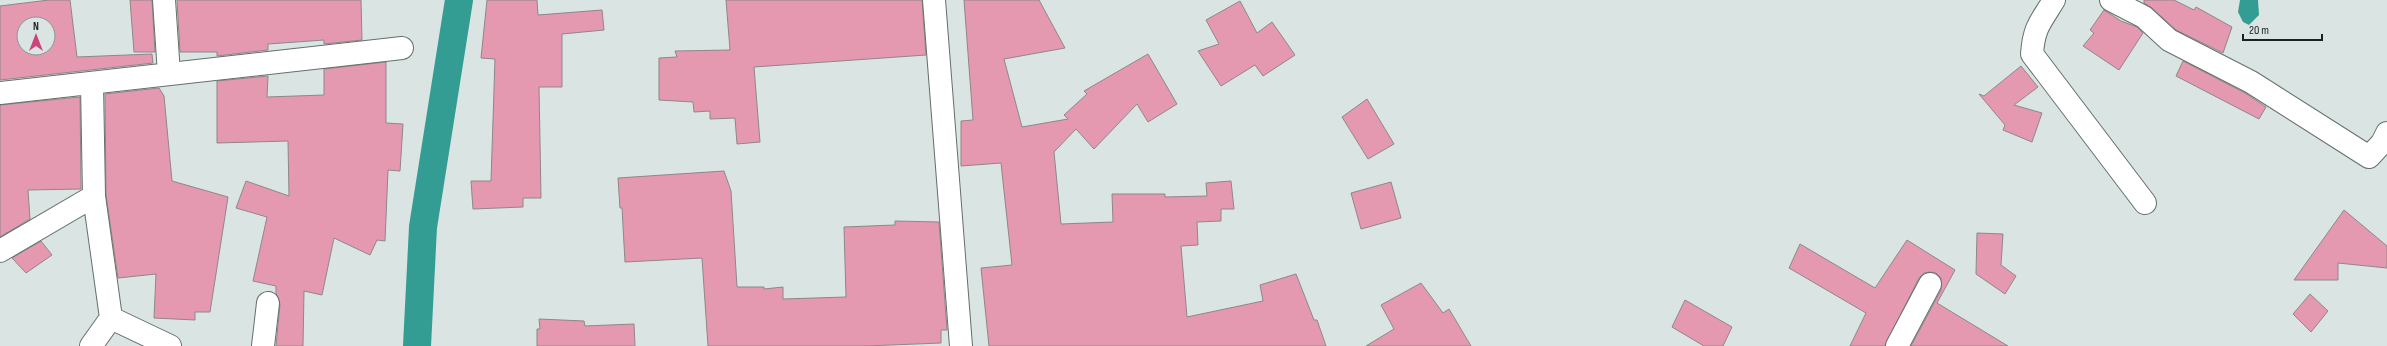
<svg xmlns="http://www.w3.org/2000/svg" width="2387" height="346" font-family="'Sofia Sans Condensed',sans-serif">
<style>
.water{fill:#349d93}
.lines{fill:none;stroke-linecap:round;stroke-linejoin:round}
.canal{stroke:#349d93;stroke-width:28}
.building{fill:#e599b1;stroke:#908689;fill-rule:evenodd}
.minor-casing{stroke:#656f6d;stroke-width:24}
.minor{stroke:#fff;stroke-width:22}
</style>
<rect width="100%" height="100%" fill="#d9e4e3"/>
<!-- water -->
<path class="water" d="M 2240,0 L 2258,0 L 2259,15 L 2249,25 L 2243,22 L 2238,12 Z"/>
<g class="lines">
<!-- canal -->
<path class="canal" d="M 417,346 L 423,227 L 459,0"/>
</g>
<!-- building -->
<path class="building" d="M 49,0 L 70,0 L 77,57 L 152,54 L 153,63 L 0,80 L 0,6 ZM 24,24 L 48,24 L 48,48 L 24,48 Z
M 130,0 L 152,0 L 155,52 L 134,52 Z
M 177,0 L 361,0 L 362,40 L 324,44 L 324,40 L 268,44 L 268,50 L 217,56 L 217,52 L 180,52 Z
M 487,0 L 537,0 L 538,15 L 602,10 L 604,30 L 562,34 L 562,87 L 539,87 L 541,198 L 523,198 L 523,207 L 473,209 L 471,181 L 491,181 L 495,59 L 481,58 Z
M 726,0 L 922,0 L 926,55 L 754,67 L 760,142 L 737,144 L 735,118 L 710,119 L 710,111 L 694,112 L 693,102 L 659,100 L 659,58 L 677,57 L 675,51 L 730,50 Z
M 964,0 L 1039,0 L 1065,48 L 1004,59 L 1022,127 L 1068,119 L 1064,115 L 1087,94 L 1084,91 L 1148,54 L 1177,104 L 1148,122 L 1137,104 L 1094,149 L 1076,129 L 1054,152 L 1061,224 L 1113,222 L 1112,194 L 1165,194 L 1165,197 L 1207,196 L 1206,183 L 1231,181 L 1234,209 L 1221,209 L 1221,221 L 1197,222 L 1198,245 L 1181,246 L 1187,317 L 1263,301 L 1260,285 L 1296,274 L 1314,320 L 1317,320 L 1326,346 L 989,346 L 981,268 L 1012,265 L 1001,163 L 961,166 L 961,121 L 973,120 Z
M 2144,0 L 2174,0 L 2194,10 L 2196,7 L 2232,27 L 2223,53 L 2176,30 L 2152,8 L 2144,3 Z
M 1240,1 L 1257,33 L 1272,22 L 1295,55 L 1263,76 L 1255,65 L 1221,86 L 1198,51 L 1219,44 L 1206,20 Z
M 2104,10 L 2121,21 L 2137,27 L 2143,33 L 2119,70 L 2083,46 L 2094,33 L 2090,30 Z
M 2183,61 L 2245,93 L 2266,107 L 2259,119 L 2176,76 Z
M 386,62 L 386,123 L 403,124 L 400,171 L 388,170 L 385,241 L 377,240 L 370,255 L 334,238 L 322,295 L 304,291 L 303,346 L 276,346 L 280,304 L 276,293 L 276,286 L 253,281 L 267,217 L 236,208 L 246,181 L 289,196 L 288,141 L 217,143 L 217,81 L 268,76 L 267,97 L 324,95 L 324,69 Z
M 2021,66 L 2038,87 L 2014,105 L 2042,113 L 2032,142 L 2003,130 L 2005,125 L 1979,94 L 1984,96 Z
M 159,88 L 164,96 L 172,181 L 228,197 L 210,312 L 195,312 L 195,320 L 154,318 L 156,274 L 118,278 L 106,195 L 105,94 Z
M 80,97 L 81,189 L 28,190 L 30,219 L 0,237 L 0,105 Z
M 1367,99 L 1394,144 L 1368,159 L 1342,117 Z
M 724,171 L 731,191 L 737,287 L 764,287 L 764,289 L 783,287 L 783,299 L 846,297 L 844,227 L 895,225 L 895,221 L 939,222 L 947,330 L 941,330 L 941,343 L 866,346 L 708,346 L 702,258 L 625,262 L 622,208 L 620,208 L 618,178 Z
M 1391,182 L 1401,218 L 1361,229 L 1351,193 Z
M 2344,210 L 2387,246 L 2387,268 L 2338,263 L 2338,280 L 2294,280 Z
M 1977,233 L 2003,234 L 2001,265 L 2016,276 L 2005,294 L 1976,274 Z
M 1907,240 L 1955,270 L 1937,303 L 2008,346 L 1911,346 L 1941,290 L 1941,278 L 1936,273 L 1930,272 L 1924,273 L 1919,278 L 1885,346 L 1850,346 L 1866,313 L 1789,268 L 1800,244 L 1875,288 Z
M 41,241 L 52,255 L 26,273 L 12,258 Z
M 1421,283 L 1443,313 L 1449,309 L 1471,346 L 1366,346 L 1394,329 L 1381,305 Z
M 2310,294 L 2328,311 L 2311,332 L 2293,314 Z
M 1685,300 L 1732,327 L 1723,346 L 1704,346 L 1672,327 Z
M 539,319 L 584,321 L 585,326 L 634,324 L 635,346 L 537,346 L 537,329 L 540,329 Z"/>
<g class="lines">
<!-- minor casing -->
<g class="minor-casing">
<path id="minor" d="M 164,0 L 169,74
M 934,0 L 961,346
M 2054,0 C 2041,22 2034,26 2032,54 L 2145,203
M 2111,0 L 2144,17 L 2169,40 L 2251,82 L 2369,157 L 2382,143 L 2387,133
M 0,93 L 402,48
M 0,251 L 94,196
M 111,318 L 170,346
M 91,346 L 111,318 L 94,196 L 92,84
M 263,346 L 268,303
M 1897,346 L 1930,284"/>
</g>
<!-- minor -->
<use href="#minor" class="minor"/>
</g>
<!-- north arrow -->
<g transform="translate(36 36)"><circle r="19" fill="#d9e4e3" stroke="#8d9594"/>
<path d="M0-3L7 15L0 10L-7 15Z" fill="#cd437c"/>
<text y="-6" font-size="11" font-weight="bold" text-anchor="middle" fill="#1b1f1e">N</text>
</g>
<!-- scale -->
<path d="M2243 34v6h79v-6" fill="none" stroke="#1b1f1e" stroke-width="2"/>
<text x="2249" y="34" font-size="12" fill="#1b1f1e" stroke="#d9e4e3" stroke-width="3" paint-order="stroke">20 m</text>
</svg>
